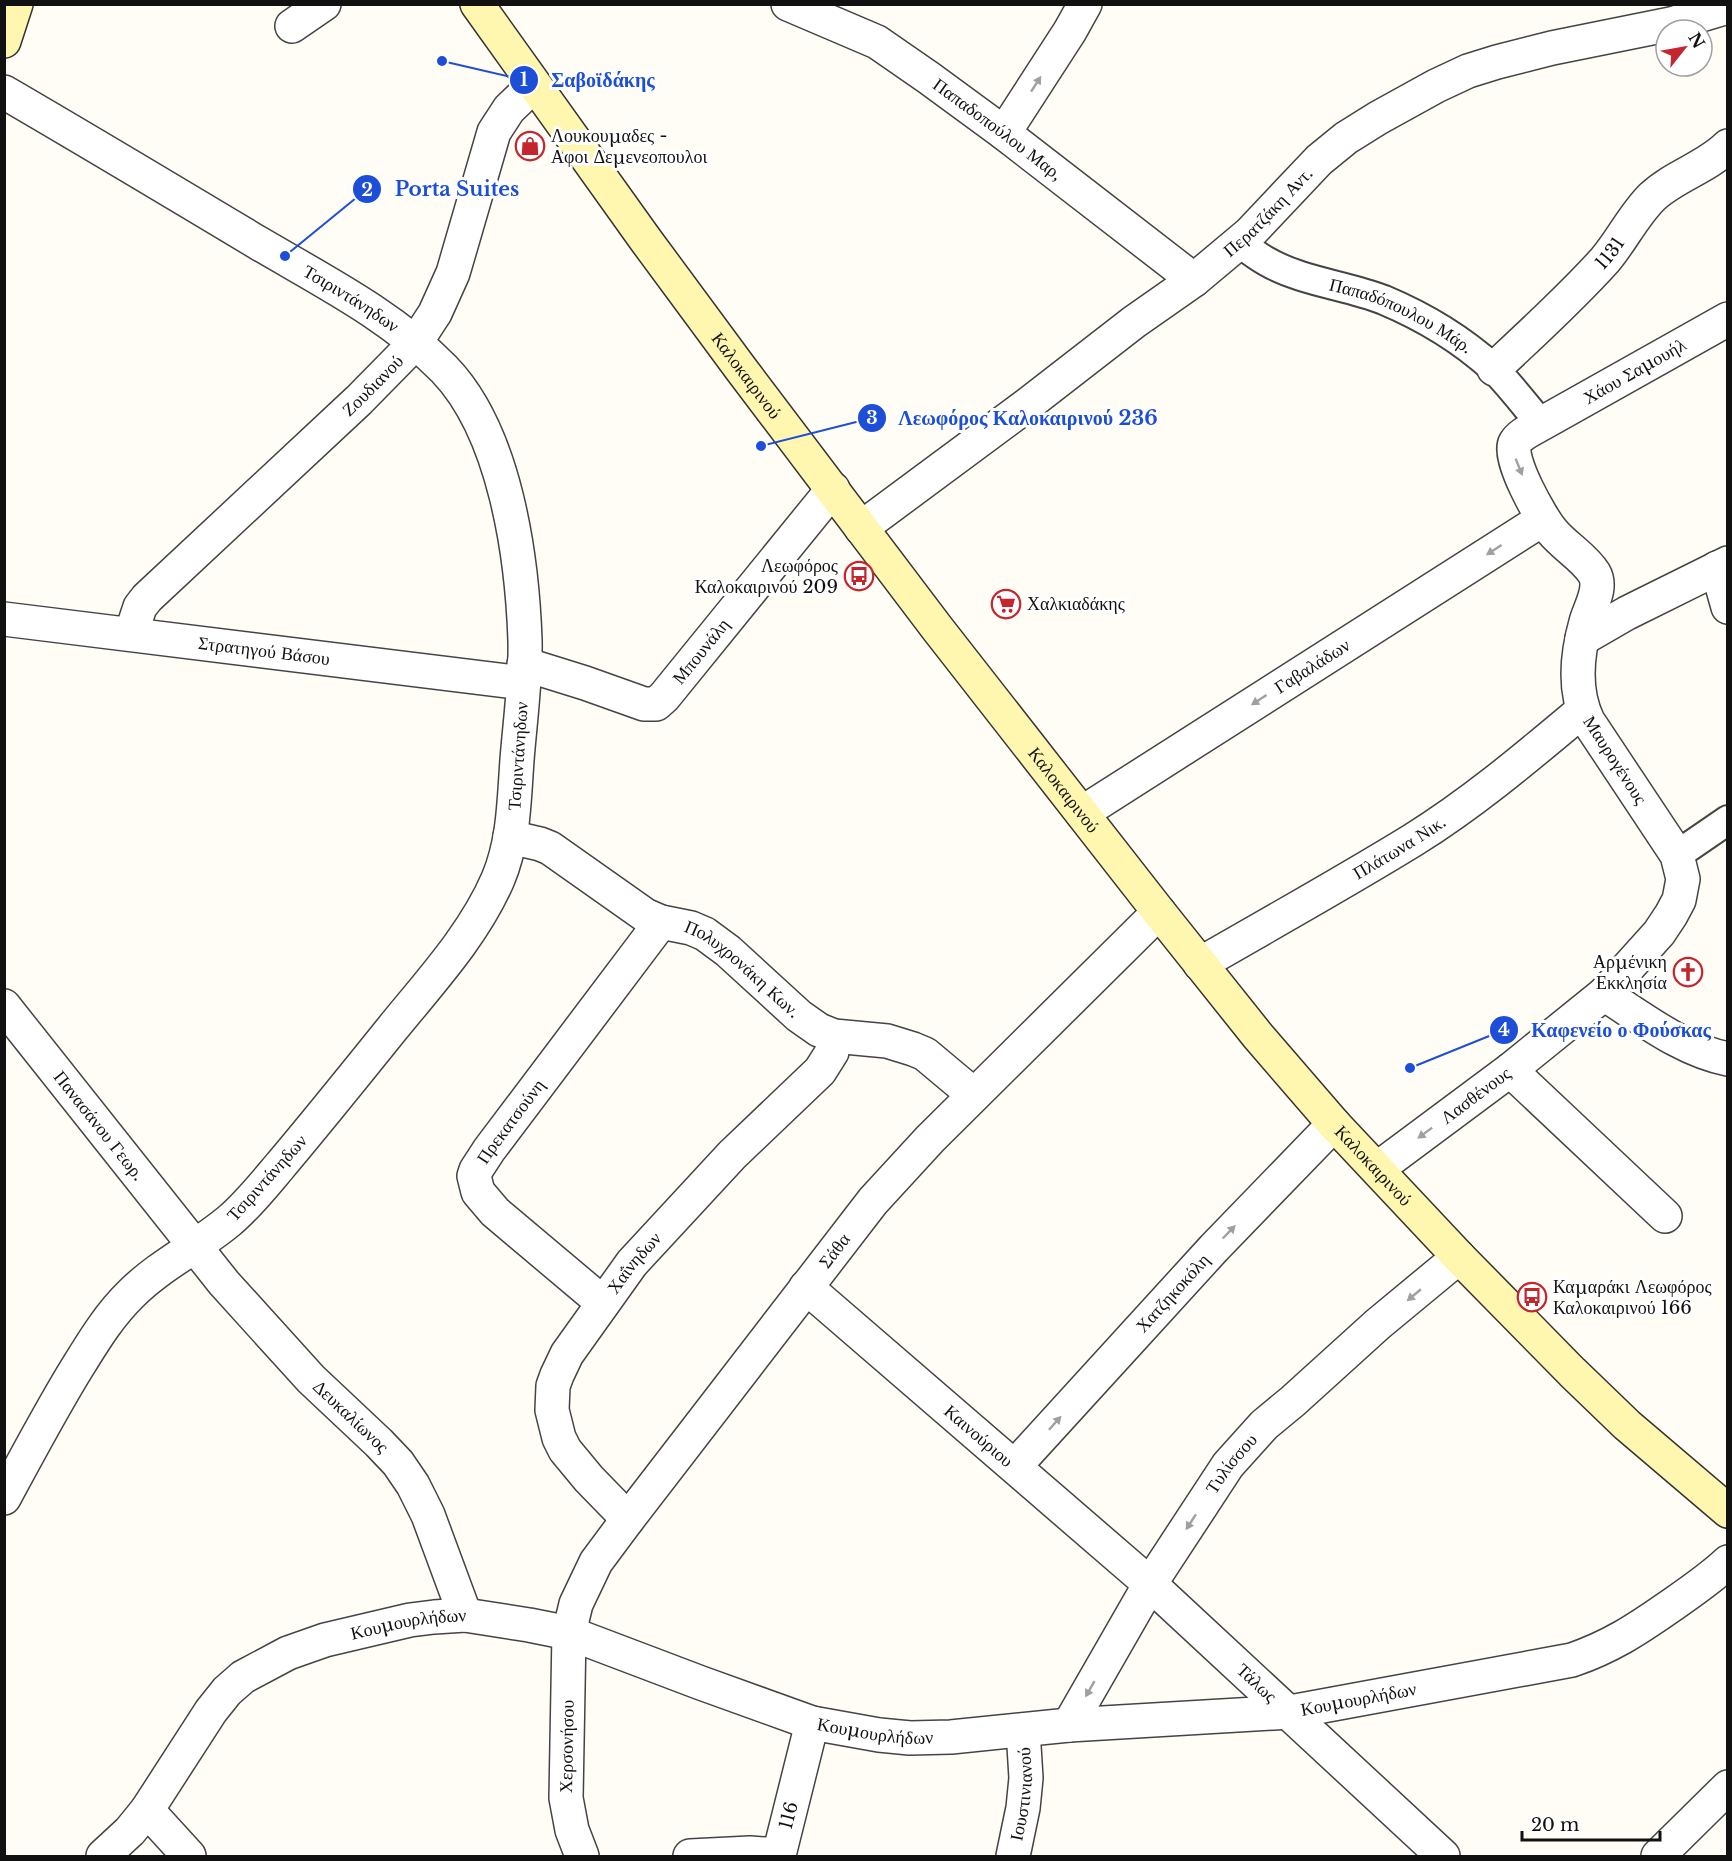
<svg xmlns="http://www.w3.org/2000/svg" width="1732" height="1861" font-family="'Libre Baskerville',serif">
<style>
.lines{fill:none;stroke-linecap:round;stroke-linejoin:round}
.service-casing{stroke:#444;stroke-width:32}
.minor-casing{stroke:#444;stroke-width:36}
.secondary-casing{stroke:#333;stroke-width:36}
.service{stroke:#fff;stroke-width:28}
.minor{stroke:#fff;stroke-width:33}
.secondary{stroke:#fff6b0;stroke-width:33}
.oneway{fill:#a0a0a0}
.labels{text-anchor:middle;stroke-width:6;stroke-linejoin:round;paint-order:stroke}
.street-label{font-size:18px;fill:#111;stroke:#fff}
.poi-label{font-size:18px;fill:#111;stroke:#fff;text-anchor:start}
.leader{fill:none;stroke:#1d4ed8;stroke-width:2}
.callout-dot{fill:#1d4ed8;stroke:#fff;stroke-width:2}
.mark-label{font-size:18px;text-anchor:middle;font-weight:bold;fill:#fff}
.callout-label{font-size:20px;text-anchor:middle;font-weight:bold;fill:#1d4ed8;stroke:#fff;stroke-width:6;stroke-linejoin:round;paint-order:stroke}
</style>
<rect width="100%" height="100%" fill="#fffdf5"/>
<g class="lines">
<!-- service casing -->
<g class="service-casing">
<g id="service">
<path id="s1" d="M 1240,243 C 1248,249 1257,256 1266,261 C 1302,282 1346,285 1384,300 C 1422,316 1462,340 1493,368 C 1510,385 1525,405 1541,424"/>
<path d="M 1677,855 L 1728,820"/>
</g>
</g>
<!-- minor casing -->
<g class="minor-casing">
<g id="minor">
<path id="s2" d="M 788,4 L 877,42 L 929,78 L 1004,133 L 1194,280"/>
<path d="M 292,26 L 324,4"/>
<path id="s3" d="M 4,92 C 90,142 175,193 260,244 C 323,281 392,316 444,369 C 505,432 522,555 525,640 C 526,680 520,721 517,760 C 514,801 514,841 498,879 C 474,935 429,983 391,1030 C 354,1076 317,1122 279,1167 C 263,1186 247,1206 229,1221 C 198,1247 160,1265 132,1293 C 107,1317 90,1347 72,1376 C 48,1416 26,1457 4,1498"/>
<path d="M 1004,133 L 1070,31 L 1085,4"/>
<path id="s4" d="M 1494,369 C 1531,334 1571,298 1605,260 C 1622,240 1633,216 1652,197 C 1674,176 1706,168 1728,146"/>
<path id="s5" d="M 861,528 L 1027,405 L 1134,322 L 1194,280 L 1249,234 L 1319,160 L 1346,138 L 1378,118 L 1436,86 L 1468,71 L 1497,62 L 1552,48 L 1671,24 L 1728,7"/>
<path d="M 1717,568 L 1728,607"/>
<path id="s6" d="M 4,619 L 524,683"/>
<path id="s7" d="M 131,634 L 140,607 L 147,598 L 359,400 L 416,342 L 435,313 L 453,273 L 494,132 L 509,109 L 534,85"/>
<path d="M 1582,639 L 1627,613 L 1728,563"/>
<path id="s8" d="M 524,664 L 585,683 L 644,704 L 656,704 L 664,697 L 833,489"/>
<path id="s9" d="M 1082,813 L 1543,519"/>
<path id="s10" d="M 510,837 L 540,844 L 550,848 L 645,915 L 661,922 L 691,928 L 705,934 L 728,951 L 799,1016 L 819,1030 L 834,1036 L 887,1041 L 913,1049 L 925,1054 L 974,1095"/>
<path id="s11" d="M 1200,964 C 1271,923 1343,883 1413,840 C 1474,802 1528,756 1583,710"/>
<path d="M 1604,994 C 1642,1018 1682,1050 1728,1059"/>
<path id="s12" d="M 4,1006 L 224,1283 L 311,1379 L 379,1443 L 398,1463 L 413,1485 L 428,1515 L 465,1615"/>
<path d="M 1510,1070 L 1665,1216"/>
<path id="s13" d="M 1377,1169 L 1510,1070 L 1604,994 L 1659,933 L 1671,915 L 1679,900 L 1683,879 L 1677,855 L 1588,721 C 1573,690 1577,654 1586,622 C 1590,607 1603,588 1594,573 C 1584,557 1564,546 1552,531 C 1541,518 1507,458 1515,443 C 1520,434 1533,429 1541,424 L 1728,319"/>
<path id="s14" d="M 806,1287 L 1150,1584 L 1443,1856"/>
<path id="s15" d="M 603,1303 L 495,1212 L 478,1192 L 474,1176 L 476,1170 L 489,1150 L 661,922"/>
<path id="s16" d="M 1015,1466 L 1214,1248 L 1334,1124"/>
<path id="s17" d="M 628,1519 L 589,1479 L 565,1450 L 559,1438 L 552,1410 L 553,1386 L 557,1375 L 567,1354 L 632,1263 L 732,1155 L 820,1071 L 832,1052 L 834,1036"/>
<path id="s18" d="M 1069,1725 L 1150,1584 L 1228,1465 L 1264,1425 L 1293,1401 L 1378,1324 L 1459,1257"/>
<path d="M 147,1810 L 189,1856"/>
<path id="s19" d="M 103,1856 L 130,1831 L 147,1810 L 211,1711 L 227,1691 L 243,1677 L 288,1653 L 325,1640 L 410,1620 L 434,1617 L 465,1615 L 529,1625 L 569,1633 L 701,1683 L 812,1723 L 879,1735 L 910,1738 L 951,1737 L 1069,1725 L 1290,1712 L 1572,1660 C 1610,1647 1636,1630 1669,1607 C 1689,1593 1710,1579 1728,1562"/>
<path id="s20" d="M 582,1856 L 572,1830 L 566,1798 L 569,1633 L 576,1604 L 596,1562 L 628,1519 L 873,1201 L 930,1139 L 1159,912"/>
<path id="s21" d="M 690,1856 L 750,1853 L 779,1855 L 812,1723"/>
<path id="s22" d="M 1013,1856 L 1023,1808 L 1026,1778 L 1023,1730"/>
<path d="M 1658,1856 L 1728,1787"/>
</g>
</g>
<!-- secondary casing -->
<g class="secondary-casing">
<g id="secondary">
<path id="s23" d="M 477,4 L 645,239 L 741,369 L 937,628 L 1159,912 L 1258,1036 L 1334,1124 L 1459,1257 L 1572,1372 L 1627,1425 L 1728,1511"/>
<path d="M 4,41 L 16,4"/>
</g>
</g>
<!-- service -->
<use href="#service" class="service"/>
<!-- minor -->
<use href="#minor" class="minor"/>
<!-- secondary -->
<use href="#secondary" class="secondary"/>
</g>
<!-- one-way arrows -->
<defs><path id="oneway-solid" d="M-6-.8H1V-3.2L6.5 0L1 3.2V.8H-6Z" transform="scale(1.5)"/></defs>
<g class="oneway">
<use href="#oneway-solid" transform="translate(1036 84) rotate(-57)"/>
<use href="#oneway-solid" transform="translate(1519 467) rotate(68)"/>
<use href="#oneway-solid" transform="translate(1494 550) rotate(147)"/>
<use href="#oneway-solid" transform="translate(1259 700) rotate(147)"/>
<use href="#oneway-solid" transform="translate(1425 1133) rotate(143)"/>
<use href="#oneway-solid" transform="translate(1229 1232) rotate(-46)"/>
<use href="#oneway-solid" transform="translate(1414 1295) rotate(140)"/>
<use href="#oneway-solid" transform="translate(1055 1423) rotate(-48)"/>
<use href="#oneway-solid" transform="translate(1191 1522) rotate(123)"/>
<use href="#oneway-solid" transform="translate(1090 1689) rotate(120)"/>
</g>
<!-- icons -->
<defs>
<g id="shop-ring" transform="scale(1.5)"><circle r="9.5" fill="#fff" stroke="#c4262e" stroke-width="1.5"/><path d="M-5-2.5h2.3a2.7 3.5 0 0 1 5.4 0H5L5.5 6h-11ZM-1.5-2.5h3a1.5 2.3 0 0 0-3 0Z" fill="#c4262e"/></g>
<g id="bus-ring" transform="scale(1.5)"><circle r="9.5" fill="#fff" stroke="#c4262e" stroke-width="1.5"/><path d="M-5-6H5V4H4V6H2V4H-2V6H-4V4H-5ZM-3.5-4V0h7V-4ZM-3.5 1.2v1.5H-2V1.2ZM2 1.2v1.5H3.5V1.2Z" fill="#c4262e"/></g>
<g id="supermarket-ring" transform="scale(1.5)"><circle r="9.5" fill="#fff" stroke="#c4262e" stroke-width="1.5"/><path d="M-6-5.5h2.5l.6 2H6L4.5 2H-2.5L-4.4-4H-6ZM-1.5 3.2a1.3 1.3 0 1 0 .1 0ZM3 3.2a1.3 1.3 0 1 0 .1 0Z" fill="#c4262e"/></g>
<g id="church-ring" transform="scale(1.5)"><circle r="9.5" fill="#fff" stroke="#c4262e" stroke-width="1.5"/><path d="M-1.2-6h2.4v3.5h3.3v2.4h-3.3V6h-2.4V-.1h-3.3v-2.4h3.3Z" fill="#c4262e"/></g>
</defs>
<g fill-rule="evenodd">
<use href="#shop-ring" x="530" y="146"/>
<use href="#bus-ring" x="859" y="576"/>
<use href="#supermarket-ring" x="1006" y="604"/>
<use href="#church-ring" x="1688" y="972"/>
<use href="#bus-ring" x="1532" y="1297"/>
</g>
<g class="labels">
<!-- street labels -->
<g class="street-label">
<text dy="6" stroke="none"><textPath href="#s2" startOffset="246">Παπαδοπούλου Μαρ,</textPath></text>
<text dy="6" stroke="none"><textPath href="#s5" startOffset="516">Περατζάκη Αντ.</textPath></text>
<text dy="6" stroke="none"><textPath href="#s4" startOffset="164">1131</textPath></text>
<text dy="6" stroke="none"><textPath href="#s3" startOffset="404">Τσιριντάνηδων</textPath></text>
<text dy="6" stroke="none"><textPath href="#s1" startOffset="178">Παπαδόπουλου Μάρ.</textPath></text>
<text dy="6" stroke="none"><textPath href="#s13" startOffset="1064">Χάου Σαμουήλ</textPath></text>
<text dy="6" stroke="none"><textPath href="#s23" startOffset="459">Καλοκαιρινού</textPath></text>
<text dy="6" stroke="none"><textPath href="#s7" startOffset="350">Ζουδιανού</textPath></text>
<text dy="6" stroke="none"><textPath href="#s6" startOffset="262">Στρατηγού Βάσου</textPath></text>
<text dy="6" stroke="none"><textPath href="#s8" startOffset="208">Μπουνάλη</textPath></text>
<text dy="6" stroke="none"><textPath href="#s9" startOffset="273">Γαβαλάδων</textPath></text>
<text transform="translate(518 756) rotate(-86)" y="6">Τσιριντάνηδων</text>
<text transform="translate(1615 760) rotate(57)" y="6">Μαυρογένους</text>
<text dy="6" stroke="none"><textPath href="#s23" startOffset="981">Καλοκαιρινού</textPath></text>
<text dy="6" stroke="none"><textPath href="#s11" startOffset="231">Πλάτωνα Νικ.</textPath></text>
<text dy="6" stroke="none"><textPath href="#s10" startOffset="272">Πολυχρονάκη Κων.</textPath></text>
<text dy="6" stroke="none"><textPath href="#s13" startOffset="123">Λασθένους</textPath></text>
<text dy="6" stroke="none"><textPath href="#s15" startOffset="250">Πρεκατσούνη</textPath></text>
<text dy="6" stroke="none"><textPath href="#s12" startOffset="153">Πανασάνου Γεωρ.</textPath></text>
<text dy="6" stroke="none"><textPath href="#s23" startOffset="1468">Καλοκαιρινού</textPath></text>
<text transform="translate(267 1178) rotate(-48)" y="6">Τσιριντάνηδων</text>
<text dy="6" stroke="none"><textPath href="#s20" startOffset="694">Σάθα</textPath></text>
<text dy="6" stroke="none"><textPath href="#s17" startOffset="308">Χαΐνηδων</textPath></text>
<text dy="6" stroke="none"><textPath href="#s16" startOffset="234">Χατζηκοκόλη</textPath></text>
<text dy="6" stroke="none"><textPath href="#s12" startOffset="538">Δευκαλίωνος</textPath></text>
<text dy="6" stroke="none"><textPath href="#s14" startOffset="228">Καινούριου</textPath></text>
<text dy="6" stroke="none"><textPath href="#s18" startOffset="308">Τυλίσσου</textPath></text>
<text dy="6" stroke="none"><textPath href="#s19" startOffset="404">Κουμουρλήδων</textPath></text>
<text dy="6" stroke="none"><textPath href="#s14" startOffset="600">Τάλως</textPath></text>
<text dy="6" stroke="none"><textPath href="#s19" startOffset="1376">Κουμουρλήδων</textPath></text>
<text dy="6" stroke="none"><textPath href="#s19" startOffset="890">Κουμουρλήδων</textPath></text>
<text dy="6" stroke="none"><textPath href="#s20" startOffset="112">Χερσονήσου</textPath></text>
<text dy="6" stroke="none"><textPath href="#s22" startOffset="63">Ιουστινιανού</textPath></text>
<text dy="6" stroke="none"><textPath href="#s21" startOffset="130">116</textPath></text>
</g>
<!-- poi labels -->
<g class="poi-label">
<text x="551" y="142">Λουκουμαδες -<tspan x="551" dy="21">Αφοι Δεμενεοπουλοι</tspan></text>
<text x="838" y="572" text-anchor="end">Λεωφόρος<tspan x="838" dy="21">Καλοκαιρινού 209</tspan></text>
<text x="1027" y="610">Χαλκιαδάκης</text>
<text x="1667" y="968" text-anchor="end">Αρμένικη<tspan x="1667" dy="21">Εκκλησία</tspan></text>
<text x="1553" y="1293">Καμαράκι Λεωφόρος<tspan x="1553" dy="21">Καλοκαιρινού 166</tspan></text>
</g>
</g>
<!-- callouts -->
<path class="leader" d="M442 61L524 80M285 256L367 189M761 446L872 418M1410 1068L1504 1030"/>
<g class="callout-dot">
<circle cx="442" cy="61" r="6"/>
<circle cx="285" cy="256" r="6"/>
<circle cx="761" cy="446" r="6"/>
<circle cx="1410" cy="1068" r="6"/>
<circle cx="524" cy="80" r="15"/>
<circle cx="367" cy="189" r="15"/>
<circle cx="872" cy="418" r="15"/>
<circle cx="1504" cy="1030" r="15"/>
</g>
<g class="mark-label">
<text x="524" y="86">1</text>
<text x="367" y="196">2</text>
<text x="872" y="424">3</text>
<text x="1504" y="1036">4</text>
</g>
<g class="callout-label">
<text x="603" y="87">Σαβοϊδάκης</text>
<text x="457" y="196">Porta Suites</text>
<text x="1028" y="425">Λεωφόρος Καλοκαιρινού 236</text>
<text x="1621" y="1037">Καφενείο ο Φούσκας</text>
</g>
<!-- border -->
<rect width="1732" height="1861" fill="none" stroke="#111111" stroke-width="12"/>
<!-- north arrow -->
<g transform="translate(1684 48) rotate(59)"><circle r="28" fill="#ffffff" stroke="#a0a0a0" stroke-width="1.5"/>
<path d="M0-4.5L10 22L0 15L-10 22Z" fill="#c4262e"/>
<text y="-9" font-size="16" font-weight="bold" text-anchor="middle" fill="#111111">N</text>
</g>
<!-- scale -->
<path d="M1522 1831v9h138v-9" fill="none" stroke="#111111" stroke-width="3"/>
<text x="1531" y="1831" font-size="18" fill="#111111" stroke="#ffffff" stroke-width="4.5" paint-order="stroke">20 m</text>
</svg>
